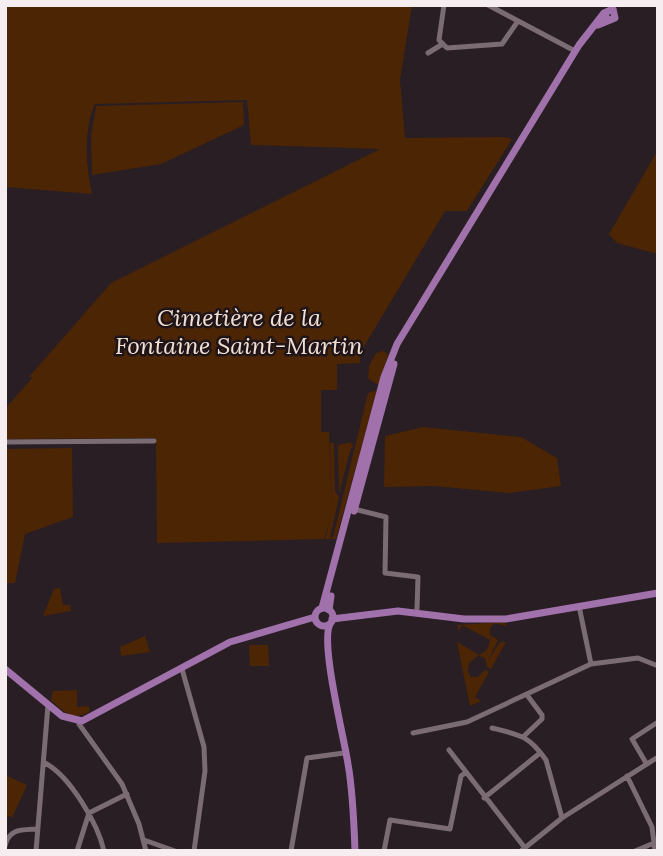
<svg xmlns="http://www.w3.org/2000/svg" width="663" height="856" font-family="Lora,serif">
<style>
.green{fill:#4c2504}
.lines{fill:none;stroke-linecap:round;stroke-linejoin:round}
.minor{stroke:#7a6c72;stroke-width:5}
.major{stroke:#a171ac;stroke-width:7}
.labels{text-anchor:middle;stroke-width:5;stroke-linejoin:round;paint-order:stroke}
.park-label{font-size:24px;font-style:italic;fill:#f2dfd3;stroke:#1f1519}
</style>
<rect width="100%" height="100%" fill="#291e23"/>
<!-- green -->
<path class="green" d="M 5,5 L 412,5 L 400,80 L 405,138 L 503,137 L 512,139 L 467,211 L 445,211 L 360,353 L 360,363 L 337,364 L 337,390 L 321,390 L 321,432 L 329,432 L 332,512 L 330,443 L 334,443 L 335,491 L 339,497 L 330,538 L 333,537 L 368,393 L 377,390 L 336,539 L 325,539 L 332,512 L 324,539 L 157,543 L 156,438 L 5,439 L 5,409 L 33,377 L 29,377 L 111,283 L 380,149 L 251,145 L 247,100 L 95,104 C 83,130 86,166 92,194 L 5,187 Z
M 243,102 L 244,125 L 161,164 L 92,175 L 91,135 L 96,106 Z
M 658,150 L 658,254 L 617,243 L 609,234 Z
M 384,351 L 388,355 L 379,384 L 376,384 L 368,378 L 369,366 L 376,353 Z
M 423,427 L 521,437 L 557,458 L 561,486 L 509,493 L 434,486 L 384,487 L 385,436 Z
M 351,442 L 353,448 L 351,448 L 340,489 L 341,493 L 339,491 L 338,445 Z
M 72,448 L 73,517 L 25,534 L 15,583 L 5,583 L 5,449 Z
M 60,588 L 63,605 L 70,605 L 71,611 L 43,616 L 54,589 Z
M 503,622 L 508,627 L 495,623 L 490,628 L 490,639 L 491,635 L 498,640 L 488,660 L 500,642 L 506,642 L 491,669 L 487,667 L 485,658 L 479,656 L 488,648 L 490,640 L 462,625 L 459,631 L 457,625 Z
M 145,636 L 150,652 L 121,656 L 120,647 Z
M 457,642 L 479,655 L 469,663 L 468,672 L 471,677 L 478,677 L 485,670 L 489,672 L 475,697 L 481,701 L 470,706 Z
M 249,645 L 268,645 L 269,666 L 250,666 Z
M 77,690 L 77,707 L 89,706 L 89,712 C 72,721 64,712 51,700 L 53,691 Z
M 5,775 L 27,785 L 12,818 L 5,814 Z"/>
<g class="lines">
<!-- minor -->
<path class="minor" d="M 444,5 L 439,40 L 447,48 L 502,44 L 518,21
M 488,5 L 575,51
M 428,53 L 441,45
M 5,442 L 154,441
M 354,509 L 386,517 L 385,573 L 418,577 L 417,609
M 579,606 L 591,664
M 182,669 L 204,747 L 205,771 L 194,851
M 79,724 L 122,784 L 139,824 L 146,851
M 492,728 C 521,735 529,736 546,760 L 562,818
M 413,733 L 467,722 L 591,664 L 638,658 L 658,666
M 524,736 L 542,719 L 542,715 L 527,695
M 449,750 L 525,848
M 45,763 C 70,776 98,824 104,851
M 646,763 L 632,739 L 658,722
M 627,776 L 652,827 L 655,851
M 484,798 L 540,753
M 144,840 L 175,851
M 5,846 C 9,828 22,830 37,829
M 36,851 L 48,705
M 77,851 L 89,813 L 127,794
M 291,851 L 307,758 L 344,753
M 384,851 L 390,820 L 450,829 L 461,776 L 465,773
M 521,851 L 562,818 L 658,757
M 635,851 L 654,843"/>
<!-- major -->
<path class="major" d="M 598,25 L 615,18 L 613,9 L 604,13 L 608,20
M 354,511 L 394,364
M 322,608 L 384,377 L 397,344 L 579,45 L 604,13
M315 617a9 9 0 1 1 18 0a9 9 0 1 1-18 0Z
M 329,610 L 331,596
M 332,619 L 398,611 L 464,619 L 506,619 L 658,593
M 330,624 C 320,643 344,737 348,764 C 353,792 354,822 355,851
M 5,669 L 62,716 L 82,721 L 230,642 L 315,617"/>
</g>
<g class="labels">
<!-- park labels -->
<g class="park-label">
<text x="239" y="326">Cimetière de la<tspan x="239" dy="28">Fontaine Saint-Martin</tspan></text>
</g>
</g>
<!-- border -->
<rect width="663" height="856" fill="none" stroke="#f5edf0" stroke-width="14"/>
</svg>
